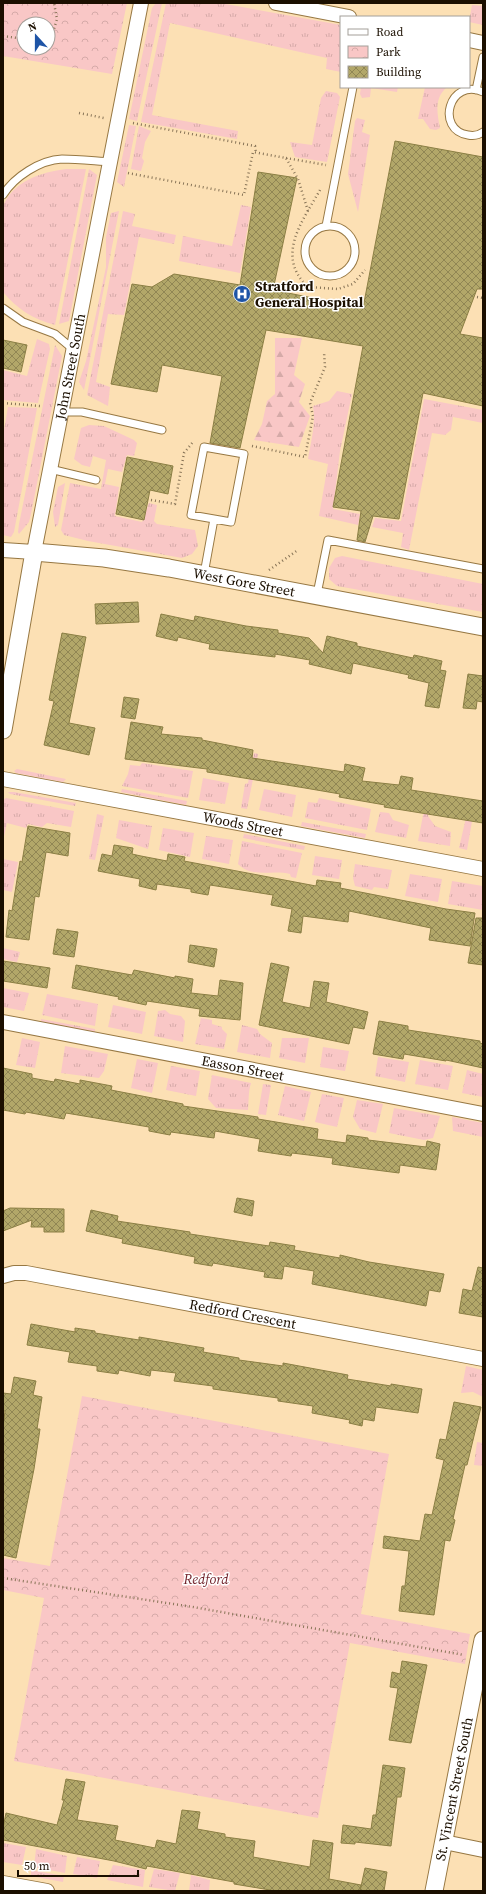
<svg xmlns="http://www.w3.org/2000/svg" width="486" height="1894" font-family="'Source Serif 4',serif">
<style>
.grass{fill:url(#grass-tufts)}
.forest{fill:url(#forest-firs)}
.park{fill:url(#park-crowns);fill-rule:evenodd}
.building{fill:url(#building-cross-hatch);stroke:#8b7f44}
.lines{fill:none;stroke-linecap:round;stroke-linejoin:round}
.service-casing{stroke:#977843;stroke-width:9}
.minor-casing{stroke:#977843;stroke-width:16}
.tertiary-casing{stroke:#977843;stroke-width:19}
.path{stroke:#887457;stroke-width:2.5;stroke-dasharray:1 3;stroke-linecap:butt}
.service{stroke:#fff;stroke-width:7}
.minor{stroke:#fff;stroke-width:14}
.tertiary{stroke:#fff;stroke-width:17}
.labels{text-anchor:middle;stroke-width:3;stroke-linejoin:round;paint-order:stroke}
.poi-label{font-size:14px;font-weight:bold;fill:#1b0f00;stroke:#fff;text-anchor:start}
.street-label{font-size:14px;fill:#1b0f00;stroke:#fff}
.park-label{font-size:14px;font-style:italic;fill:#6f1f27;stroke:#fff}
</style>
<defs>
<pattern id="grass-tufts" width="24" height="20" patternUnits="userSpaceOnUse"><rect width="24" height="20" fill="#f9c7c6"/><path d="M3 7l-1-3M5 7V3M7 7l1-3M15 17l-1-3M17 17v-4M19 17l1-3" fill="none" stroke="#d5aaa8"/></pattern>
<pattern id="forest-firs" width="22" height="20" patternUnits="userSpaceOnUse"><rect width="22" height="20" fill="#f9c7c6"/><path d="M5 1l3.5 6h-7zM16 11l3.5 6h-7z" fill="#d5aaa8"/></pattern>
<pattern id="park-crowns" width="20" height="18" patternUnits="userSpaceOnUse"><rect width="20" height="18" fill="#f9c7c6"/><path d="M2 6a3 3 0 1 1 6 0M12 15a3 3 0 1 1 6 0" fill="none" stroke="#d5aaa8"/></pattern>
<pattern id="building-cross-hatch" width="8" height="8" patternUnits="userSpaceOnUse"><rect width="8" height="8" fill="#b2a769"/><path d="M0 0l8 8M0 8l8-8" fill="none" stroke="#908654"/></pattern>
</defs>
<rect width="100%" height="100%" fill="#fce0b4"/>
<!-- grass -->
<path class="grass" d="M 156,3 L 162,3 L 137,121 L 129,119 L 152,8 Z
M 166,3 L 220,3 L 341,25 L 341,72 L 326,69 L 327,58 L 170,23 L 152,115 L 238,131 L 237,139 L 141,122 Z
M 472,5 L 483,6 L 483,25 L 469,22 Z
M 361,87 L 398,87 L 397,92 L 371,88 L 370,97 L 362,98 L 360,94 Z
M 425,87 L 447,87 C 434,98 437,113 440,128 L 436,130 L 430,129 L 423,119 L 418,119 Z
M 326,91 L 337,93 L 340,97 L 327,162 L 295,157 L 290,142 L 312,145 L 321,98 Z
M 357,118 L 365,120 L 362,132 L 370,135 L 358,212 L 348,174 L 355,121 Z
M 129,125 L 136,126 L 124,187 L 117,182 Z
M 139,126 L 151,131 L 145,142 L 142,158 L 144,161 L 141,171 L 131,169 Z
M 66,169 L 86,169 L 55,325 C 33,319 17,309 3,292 L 3,206 C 14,181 41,172 66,169 Z
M 89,169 L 97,175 L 69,321 L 59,324 Z
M 241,205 L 251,207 L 240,273 L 179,261 L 183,236 L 232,246 Z
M 119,211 L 84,390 L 79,382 L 86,361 L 106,267 L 106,237 L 111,213 Z
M 123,211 L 135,214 L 132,226 L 176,235 L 174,244 L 139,237 L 124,315 L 108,314 L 96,382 L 110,387 L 108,406 L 87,395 Z
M 37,339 L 49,344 L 50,349 L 38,403 L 3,400 L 3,370 L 27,376 Z
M 55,345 L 62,356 L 31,514 L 29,522 L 19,534 L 18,532 L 19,524 Z
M 337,391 L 352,394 L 340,451 L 333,509 L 360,514 L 358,525 L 319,516 L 328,464 L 308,459 C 311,441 316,424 313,406 L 329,401 Z
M 424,399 L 483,410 L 483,423 L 453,417 L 451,430 L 445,435 L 432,433 L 409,550 L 401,547 L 403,533 L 372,527 L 375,518 L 401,521 Z
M 8,407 L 37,408 L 14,532 L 11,537 L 3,535 L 3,436 Z
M 89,425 L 104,426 L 134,440 L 137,443 L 134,456 L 127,455 L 122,472 L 108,469 L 105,484 L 119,487 L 115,516 L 142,522 L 149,503 L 157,505 L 154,521 L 157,524 L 195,530 L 198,546 L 192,554 L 182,558 L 88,541 L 64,535 L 61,530 L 70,483 L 101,489 L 106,460 L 93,456 L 90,467 L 82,465 L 74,459 L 81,428 Z
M 65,483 L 58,525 L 55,527 L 53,512 L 58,487 Z
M 342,556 L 483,584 L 483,612 L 337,586 L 329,579 L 329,568 L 335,558 Z
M 254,753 L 258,754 L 247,809 L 241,808 L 245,784 L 248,783 Z
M 142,763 L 193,771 L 188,798 L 122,786 L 128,774 L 130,765 L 140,766 Z
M 17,769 L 66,779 L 63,782 L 16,773 L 14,771 Z
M 203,778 L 229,783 L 225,804 L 199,800 Z
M 122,789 L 187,801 L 186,805 L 121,792 Z
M 264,789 L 296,795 L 292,817 L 259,810 Z
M 8,792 L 14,792 L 76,803 L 75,806 L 10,794 Z
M 427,795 L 431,795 L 428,816 L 435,826 L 451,832 L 450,846 L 418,841 Z
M 6,798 L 74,811 L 71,827 L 47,823 L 42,827 L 28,824 L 26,828 L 7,823 L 3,841 L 3,800 Z
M 319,798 L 371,809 L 367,830 L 305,818 L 308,802 L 317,803 Z
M 468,809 L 474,810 L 467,850 L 459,848 Z
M 380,812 L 389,813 L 393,820 L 409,825 L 406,838 L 375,832 Z
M 97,814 L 104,816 L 95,860 L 89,859 Z
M 119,820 L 152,826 L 148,849 L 116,838 Z
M 302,822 L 366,834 L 365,838 L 301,826 Z
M 163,828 L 194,833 L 190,857 L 159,850 Z
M 244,834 L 305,846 L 304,850 L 243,838 Z
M 206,836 L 233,840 L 229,864 L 202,859 Z
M 242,841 L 302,853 L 296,878 L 291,877 L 290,874 C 272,869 253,879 238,864 Z
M 315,856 L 342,860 L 339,879 L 312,875 Z
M 3,859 L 18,862 L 12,892 L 3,890 Z
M 355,864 L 392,870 L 388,889 L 374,887 L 372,890 L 355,886 L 353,878 Z
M 410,874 L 442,879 L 438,902 L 405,896 Z
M 452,881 L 483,886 L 483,910 L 448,904 Z
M 3,948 L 20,952 L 17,962 L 3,959 Z
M 3,988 L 29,993 L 24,1011 L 3,1007 Z
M 47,994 L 98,1004 L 95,1026 L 42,1015 Z
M 113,1005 L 146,1012 L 142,1034 L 108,1027 Z
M 165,1010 L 170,1014 L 181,1016 L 185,1021 L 183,1042 L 154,1036 L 158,1011 Z
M 201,1018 L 212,1020 L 212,1024 L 222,1027 L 222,1029 L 227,1034 L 224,1049 L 195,1044 Z
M 41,1019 L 95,1029 L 95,1033 L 41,1023 Z
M 242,1025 L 257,1029 L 260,1034 L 272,1043 L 270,1058 L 237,1052 Z
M 22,1038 L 40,1042 L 35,1068 L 16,1065 Z
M 282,1038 L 309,1038 L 305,1063 L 279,1058 Z
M 65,1046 L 108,1054 L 104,1071 L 99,1078 L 61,1073 Z
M 323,1047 L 349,1051 L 345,1071 L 320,1067 Z
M 378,1057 L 409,1062 L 405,1082 L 375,1076 Z
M 137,1059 L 158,1063 L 152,1093 L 131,1088 Z
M 420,1060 L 453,1066 L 448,1090 L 415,1084 Z
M 171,1066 L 200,1071 L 196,1096 L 166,1090 Z
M 467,1070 L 483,1074 L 483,1097 L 462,1093 Z
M 212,1075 L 251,1083 C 248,1093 249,1100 248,1110 L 216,1108 L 208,1099 Z
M 263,1084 L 271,1085 L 266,1115 L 258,1114 Z
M 285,1086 L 311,1092 L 304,1121 L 278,1115 Z
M 322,1094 L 344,1098 L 337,1127 L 315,1122 Z
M 357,1100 L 383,1104 L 376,1133 L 360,1129 L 353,1117 Z
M 394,1108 L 440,1116 L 433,1138 L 424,1140 L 389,1133 Z
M 452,1117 L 483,1123 L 483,1137 L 453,1131 Z
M 466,1366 L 483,1370 L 483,1397 L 473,1392 L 461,1393 Z
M 477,1442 L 483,1443 L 483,1466 L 474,1465 Z
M 3,1843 L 26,1847 L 22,1865 L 3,1862 Z
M 36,1849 L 67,1856 L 65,1873 L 34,1867 Z
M 77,1857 L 100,1861 L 97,1878 L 73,1874 Z
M 113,1865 L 145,1870 L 143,1887 L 107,1880 Z
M 154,1869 L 180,1873 L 175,1891 L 149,1887 Z
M 31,1870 L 64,1876 L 63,1882 L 31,1876 Z
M 191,1875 L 210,1880 L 209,1891 L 189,1891 Z"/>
<!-- forest -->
<path class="forest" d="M 275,338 L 302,338 L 294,375 L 305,384 L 299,402 L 310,416 L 299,447 L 254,440 L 262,424 L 267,401 L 275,394 Z"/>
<!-- park -->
<path class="park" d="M 3,3 L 127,3 L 112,74 L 3,56 ZM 24,24 L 48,24 L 48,48 L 24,48 Z
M 82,1396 L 389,1454 L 361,1614 L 470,1634 L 465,1664 L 350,1643 L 318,1818 L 14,1761 L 44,1598 L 3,1590 L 3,1558 L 50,1566 Z"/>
<!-- building -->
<path class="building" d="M 395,141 L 483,157 L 483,289 L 477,289 L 460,334 L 483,338 L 483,406 L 423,393 L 399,519 L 373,516 L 365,542 L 357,540 L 361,511 L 333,507 L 363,346 L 266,330 L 240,448 L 210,443 L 222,376 L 162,365 L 157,392 L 111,384 L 132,284 L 152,287 L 174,274 L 240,285 L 258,172 L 297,178 L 273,290 L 363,308 Z
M 3,340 L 27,345 L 21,372 L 3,368 Z
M 127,457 L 173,466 L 168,494 L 150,490 L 144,520 L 116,514 Z
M 138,602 L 139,622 L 96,624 L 95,604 Z
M 161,614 L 194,621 L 195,616 L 246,626 L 278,630 L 278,633 L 309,638 L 323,653 L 327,636 L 357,643 L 357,646 L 413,658 L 414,655 L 442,661 L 440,670 L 446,671 L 439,708 L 425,706 L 429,683 L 408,678 L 409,675 L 353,663 L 351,674 L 309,664 L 310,660 L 275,654 L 275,657 L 209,649 L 210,644 L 178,637 L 177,641 L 156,636 Z
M 62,633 L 86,637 L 69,723 L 95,728 L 89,755 L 44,745 L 54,701 L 49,700 Z
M 468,674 L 483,676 L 483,702 L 477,701 L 476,709 L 463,708 Z
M 124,697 L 139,699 L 135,719 L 121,717 Z
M 131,722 L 163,727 L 161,734 L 202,738 L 202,740 L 253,750 L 252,758 L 344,772 L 345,764 L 365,768 L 362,781 L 399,785 L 401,776 L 413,778 L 411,790 L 483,801 L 483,823 L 384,807 L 385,805 L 339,797 L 340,794 L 305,788 L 207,772 L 207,769 L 125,759 Z
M 28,826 L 70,833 L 68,856 L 46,852 L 39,897 L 35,896 L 29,940 L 6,937 L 9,910 L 12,911 L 20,861 L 22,862 Z
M 114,845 L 133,848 L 132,854 L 141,856 L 167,861 L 168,854 L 185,857 L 184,861 L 316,886 L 317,880 L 341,883 L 340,888 L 446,909 L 475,913 L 470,946 L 429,940 L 431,928 L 349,911 L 348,922 L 303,916 L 301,933 L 288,931 L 292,909 L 271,905 L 273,895 L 210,885 L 208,895 L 191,892 L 191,889 L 157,884 L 156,890 L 139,886 L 140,879 L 98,871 L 102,854 L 112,856 Z
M 476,918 L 483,918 L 483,965 L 468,963 Z
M 57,929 L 78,932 L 74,957 L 53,954 Z
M 190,945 L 217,949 L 214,967 L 188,962 Z
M 3,961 L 50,968 L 47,988 L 3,981 Z
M 271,963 L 289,967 L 282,1002 L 310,1008 L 314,981 L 329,983 L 326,1002 L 368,1012 L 364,1029 L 353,1027 L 349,1044 L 259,1025 Z
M 76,965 L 132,975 L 134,970 L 175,978 L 175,976 L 193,979 L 191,993 L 218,996 L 220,980 L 243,983 L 240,1020 L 199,1016 L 200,1009 L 147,1001 L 146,1005 L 118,999 L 119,997 L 72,988 Z
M 379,1021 L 408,1026 L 408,1030 L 480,1041 L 480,1043 L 483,1044 L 483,1068 L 446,1060 L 446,1061 L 404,1054 L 403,1059 L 373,1054 Z
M 3,1068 L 32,1074 L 32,1078 L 54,1082 L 55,1079 L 80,1084 L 80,1080 L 112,1086 L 111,1090 L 183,1104 L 183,1106 L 258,1117 L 258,1119 L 318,1129 L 317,1139 L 346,1143 L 347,1135 L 368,1138 L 368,1140 L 426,1147 L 427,1141 L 440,1144 L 436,1170 L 400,1165 L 399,1173 L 360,1168 L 332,1164 L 333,1158 L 292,1153 L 291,1156 L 258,1151 L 260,1139 L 215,1131 L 214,1138 L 171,1132 L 170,1135 L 149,1131 L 149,1127 L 66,1113 L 64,1119 L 26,1112 L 25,1114 L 3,1110 Z
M 237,1198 L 254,1201 L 252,1216 L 234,1212 Z
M 10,1208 L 64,1209 L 64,1232 L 44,1232 L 44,1227 L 31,1227 L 32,1220 L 3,1231 L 3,1211 Z
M 91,1210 L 118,1216 L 117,1221 L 190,1232 L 190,1234 L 269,1246 L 270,1242 L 295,1246 L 294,1250 L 340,1258 L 340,1255 L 369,1262 L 444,1274 L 440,1292 L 429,1290 L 426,1306 L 312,1284 L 314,1271 L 284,1266 L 282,1279 L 264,1277 L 265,1272 L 213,1263 L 212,1266 L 194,1263 L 195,1257 L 122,1243 L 123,1239 L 86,1231 Z
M 478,1267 L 483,1268 L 483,1317 L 459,1313 L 463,1289 L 472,1291 Z
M 31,1324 L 75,1332 L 75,1328 L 95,1331 L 95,1333 L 139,1340 L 139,1337 L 204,1348 L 203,1352 L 239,1358 L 239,1360 L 283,1366 L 283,1363 L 310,1368 L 348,1375 L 347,1379 L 391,1386 L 391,1384 L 422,1389 L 418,1413 L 376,1407 L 374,1421 L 363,1419 L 362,1426 L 349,1423 L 350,1420 L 312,1413 L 313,1406 L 278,1401 L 278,1398 L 213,1389 L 213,1386 L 174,1381 L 176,1373 L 151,1370 L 150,1376 L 119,1370 L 118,1374 L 97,1371 L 97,1366 L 68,1362 L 70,1352 L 27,1345 Z
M 14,1377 L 36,1381 L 33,1395 L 42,1397 L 37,1429 L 40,1429 L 34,1469 L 16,1558 L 3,1555 L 3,1427 L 5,1411 L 3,1411 L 3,1393 L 11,1394 Z
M 454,1402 L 481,1407 L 467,1465 L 465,1465 L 453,1519 L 455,1520 L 450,1541 L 445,1540 L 434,1615 L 399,1611 L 402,1586 L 405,1586 L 409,1551 L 383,1548 L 384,1536 L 420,1541 L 425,1514 L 432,1515 L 444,1460 L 436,1458 L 440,1439 L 446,1440 Z
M 402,1661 L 427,1665 L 411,1743 L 389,1740 L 398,1688 L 390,1687 L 392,1672 L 400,1674 Z
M 383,1765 L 405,1768 L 401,1797 L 397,1797 L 391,1846 L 355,1842 L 355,1844 L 341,1843 L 343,1825 L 371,1829 L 373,1815 L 376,1815 Z
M 66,1779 L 85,1782 L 77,1820 L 118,1826 L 115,1840 L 155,1848 L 157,1840 L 176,1844 L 182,1810 L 200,1812 L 197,1829 L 225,1834 L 225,1837 L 255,1841 L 253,1857 L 310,1867 L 313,1840 L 333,1843 L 329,1879 L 361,1885 L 360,1891 L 270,1891 L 270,1890 L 234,1884 L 234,1882 L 147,1866 L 146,1869 L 114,1861 L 3,1840 L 3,1828 L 6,1813 L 57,1825 L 64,1800 L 62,1800 Z
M 365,1868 L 387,1872 L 384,1891 L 360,1891 Z"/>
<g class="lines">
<!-- service casing -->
<g class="service-casing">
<path id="service" d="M 476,90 L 483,57
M 483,92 C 449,77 435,130 468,135 C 473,136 479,135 483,132
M 3,195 C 14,177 40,160 62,159 C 78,159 95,161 112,162
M305 251a25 25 0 1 1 50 0a25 25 0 1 1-50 0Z
M 326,226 L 353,87
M 3,308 L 23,322 L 55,334 L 74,350
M 62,412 L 82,412 L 162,430
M 50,469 L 96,480
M 204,574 L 214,519 L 231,522 L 244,454 L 204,447 L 191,515 L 214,519
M 317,594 L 328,540 L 483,569"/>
</g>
<!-- minor casing -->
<g class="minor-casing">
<g id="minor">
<path d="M 276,3 L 349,17"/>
<path d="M 469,40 L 483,43"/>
<path id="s1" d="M 3,550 L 34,552 L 141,3"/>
<path id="s2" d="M 3,779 L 483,869"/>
<path id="s3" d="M 3,1022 L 483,1114"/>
<path id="s4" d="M 3,1276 L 14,1273 L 26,1273 L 483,1359"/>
<path d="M 444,1842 L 483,1850"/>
<path d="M 3,1883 L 47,1891"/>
</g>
</g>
<!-- tertiary casing -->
<g class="tertiary-casing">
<g id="tertiary">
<path id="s5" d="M 3,730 L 34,552 L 104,558 L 169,568 L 483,627"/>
<path id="s6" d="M 434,1891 L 483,1640"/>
</g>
</g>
<!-- path -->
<path class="path" d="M 3,36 L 24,39
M 48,42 L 50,42 L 57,19 L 54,3
M 79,113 L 104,118
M 133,123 L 255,146 L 256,153
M 286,158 L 326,165
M 128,173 L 244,195 L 253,152 L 286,158 L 298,179 L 308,211
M 320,190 C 302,222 275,256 308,287 L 338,289 L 353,284 L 365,270
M 477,297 L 483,298
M 3,403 L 40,406
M 252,446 L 305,457 L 313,416 L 310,403 L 325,367 L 324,352
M 151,500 L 175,504 L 184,453 L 193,442
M 269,570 L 298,550
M 3,1578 L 193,1607 L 464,1655"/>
<!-- service -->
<use href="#service" class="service"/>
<!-- minor -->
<use href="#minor" class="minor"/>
<!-- tertiary -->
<use href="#tertiary" class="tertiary"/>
</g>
<!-- icons -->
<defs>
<g id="hospital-disc" transform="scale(0.9)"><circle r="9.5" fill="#1e54a6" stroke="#fff"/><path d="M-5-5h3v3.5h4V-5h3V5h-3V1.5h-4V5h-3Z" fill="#fff"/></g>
</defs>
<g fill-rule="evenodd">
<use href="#hospital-disc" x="242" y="294"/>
</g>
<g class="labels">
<!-- poi labels -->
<g class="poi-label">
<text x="255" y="291">Stratford<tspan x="255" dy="16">General Hospital</tspan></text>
</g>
<!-- street labels -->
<g class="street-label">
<text dy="5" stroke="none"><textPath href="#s1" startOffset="220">John Street South</textPath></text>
<text dy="5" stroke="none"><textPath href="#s5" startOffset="393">West Gore Street</textPath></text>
<text dy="5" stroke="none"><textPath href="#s2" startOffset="244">Woods Street</textPath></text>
<text dy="5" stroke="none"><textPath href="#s3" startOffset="244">Easson Street</textPath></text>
<text dy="5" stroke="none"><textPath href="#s4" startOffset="244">Redford Crescent</textPath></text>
<text dy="5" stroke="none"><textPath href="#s6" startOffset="104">St. Vincent Street South</textPath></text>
</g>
<!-- park labels -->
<g class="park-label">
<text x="206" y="1584">Redford</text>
</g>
</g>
<!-- border -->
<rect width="486" height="1894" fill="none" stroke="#1b0f00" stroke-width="8"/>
<!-- legend -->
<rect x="340" y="16" width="130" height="72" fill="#ffffff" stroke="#a49f99"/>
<rect x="348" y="29" width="20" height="6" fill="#ffffff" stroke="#a49f99"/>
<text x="376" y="36" font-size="12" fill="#1b0f00">Road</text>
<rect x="348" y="46" width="20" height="12" fill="url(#park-crowns)" stroke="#a49f99"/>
<text x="376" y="56" font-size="12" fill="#1b0f00">Park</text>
<rect x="348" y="66" width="20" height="12" fill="url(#building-cross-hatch)" stroke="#a49f99"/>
<text x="376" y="76" font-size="12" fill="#1b0f00">Building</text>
<!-- north arrow -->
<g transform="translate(36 36) rotate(339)"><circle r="19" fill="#ffffff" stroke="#a49f99"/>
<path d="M0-3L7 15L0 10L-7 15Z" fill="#1e54a6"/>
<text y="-6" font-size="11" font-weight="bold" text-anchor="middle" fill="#1b0f00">N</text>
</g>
<!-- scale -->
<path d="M18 1870v6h120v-6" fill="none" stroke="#1b0f00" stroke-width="2"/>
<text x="24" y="1870" font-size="12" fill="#1b0f00" stroke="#ffffff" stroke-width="3" paint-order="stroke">50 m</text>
</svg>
